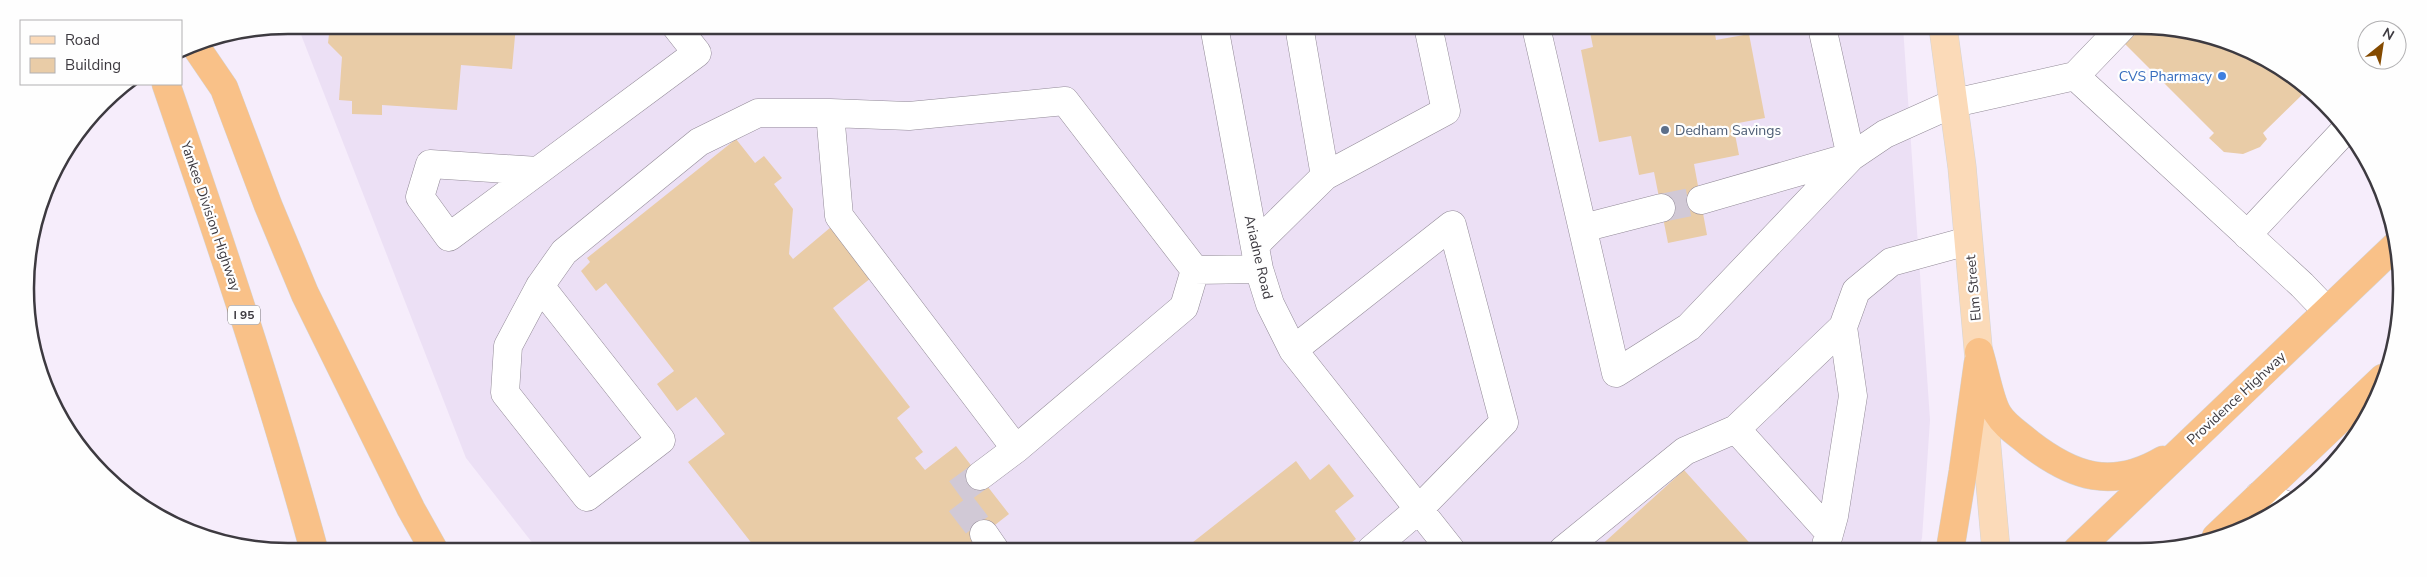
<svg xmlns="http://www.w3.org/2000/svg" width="2427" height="577" font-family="'Nunito Sans',sans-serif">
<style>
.built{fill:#ece0f5}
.building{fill:#e9cca7}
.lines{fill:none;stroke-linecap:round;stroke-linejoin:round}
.minor-tunnel{stroke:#d1c9d6;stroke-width:28;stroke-dasharray:28 14;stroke-linecap:butt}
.minor-casing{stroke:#928a97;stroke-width:29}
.major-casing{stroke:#d4d4d5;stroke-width:29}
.highway-casing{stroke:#d4d4d5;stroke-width:29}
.minor{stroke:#fff;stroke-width:28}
.major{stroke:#fbdab8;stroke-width:28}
.highway{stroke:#f9c188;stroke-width:28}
.shop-dot{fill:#3f7fe0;stroke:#fefefe;stroke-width:2}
.service-dot{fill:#5c6f8a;stroke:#fefefe;stroke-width:2}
.labels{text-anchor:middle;stroke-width:4.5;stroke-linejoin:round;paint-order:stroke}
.shield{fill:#fefefe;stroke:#777579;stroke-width:1}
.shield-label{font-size:12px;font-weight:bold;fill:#3d3a40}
.shop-label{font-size:14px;fill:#366cbe;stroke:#fefefe;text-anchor:end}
.service-label{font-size:14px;fill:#4e5e75;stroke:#fefefe;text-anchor:start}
.street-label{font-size:14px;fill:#3d3a40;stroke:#fefefe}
.rim{fill:none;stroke:#3d3a40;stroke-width:2.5}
</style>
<rect width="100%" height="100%" fill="#f6edfb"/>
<!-- built -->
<path class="built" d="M 299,25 L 1903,27 L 1930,420 L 1922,538 L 1918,550 L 538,550 L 466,458 L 300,32 Z"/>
<!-- building -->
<path class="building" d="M 330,25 L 516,25 L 512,69 L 461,65 L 457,110 L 382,105 L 382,115 L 352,114 L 352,101 L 339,100 L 342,57 L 328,43 Z
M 1589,27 L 1714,27 L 1716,40 L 1749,34 L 1765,118 L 1733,124 L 1739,155 L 1694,164 L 1707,235 L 1668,243 L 1654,172 L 1639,175 L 1631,136 L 1599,142 L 1581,50 L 1593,47 Z
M 2143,27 L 2173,27 L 2270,60 L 2306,91 L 2263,133 L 2267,139 L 2260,147 L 2243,154 L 2224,152 L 2209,138 L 2214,133 L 2125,44 Z
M 736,139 L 755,163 L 764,156 L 782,178 L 774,184 L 793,209 L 789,254 L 793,259 L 831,227 L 871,278 L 833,308 L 910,407 L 897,418 L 923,452 L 915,458 L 925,470 L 956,446 L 1009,514 L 963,550 L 757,550 L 688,462 L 725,434 L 696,397 L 677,411 L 657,384 L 674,371 L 606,283 L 596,291 L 581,271 L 590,262 L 587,258 Z
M 1296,461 L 1310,480 L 1329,464 L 1354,496 L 1335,511 L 1356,539 L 1342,550 L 1183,550 Z
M 1684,470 L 1756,550 L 1596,550 Z"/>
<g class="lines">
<!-- minor-tunnel -->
<path class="minor-tunnel" d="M 1661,208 L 1701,200
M 980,476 L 954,495 L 984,534"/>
<!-- minor casing -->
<g class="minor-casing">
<path id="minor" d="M 1214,26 L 1259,269 L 1270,304 L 1293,350 L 1451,550
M 1536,27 L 1616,373 L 1689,327 L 1851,157 L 1885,134 L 1954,103 L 2075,76 L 2302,285 L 2327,311
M 1822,27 L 1851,157
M 2075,76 L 2122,27
M 830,113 L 839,216 L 1016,449 L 1184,307 L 1195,270
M 538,171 L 430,164 L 420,197 L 449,237 L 697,53 L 675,25
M 1325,176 L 1446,111 L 1428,26
M 1701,200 L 1850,157
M 1583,228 L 1661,208
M 2247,235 L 2347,128
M 1255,245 L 1325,176 L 1299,26
M 540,286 L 661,440 L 587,497 L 505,393 L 508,346 L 540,286 L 564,252 L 699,142 L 758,113 L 830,113 L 909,116 L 1065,101 L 1195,270 L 1259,269
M 1293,350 L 1452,225 L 1504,422 L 1419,509 L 1371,550
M 980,476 L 1016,449
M 2259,496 L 2284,504
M 1829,532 L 1736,429 L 1843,327 L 1856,291 L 1891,262 L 1968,241
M 984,534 L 995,550
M 1826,545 L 1834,516 L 1853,396 L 1843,327
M 1563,550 L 1685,451 L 1736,429"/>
</g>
<!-- major casing -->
<g class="major-casing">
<path id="major" d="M 1943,27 L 1962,167 L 1996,550"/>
</g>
<!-- highway casing -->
<g class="highway-casing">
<path id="highway" d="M 194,44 L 224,88 L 268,205 L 305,294 L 411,509 L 434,550
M 166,84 C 219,238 271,392 314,550
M 1979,352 C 1984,367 1990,402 1998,414 C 2005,426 2019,434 2029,443 C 2073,477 2112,490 2163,460
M 2216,537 L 2383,378
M 1950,550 L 1963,471 L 1978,363
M 2077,550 L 2395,246"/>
</g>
<!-- minor -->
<use href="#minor" class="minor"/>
<!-- major -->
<use href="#major" class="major"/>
<!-- highway -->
<use href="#highway" class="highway"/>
</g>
<!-- markers -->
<circle class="shop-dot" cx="2222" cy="76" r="5"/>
<circle class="service-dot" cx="1665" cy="130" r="5"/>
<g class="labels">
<!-- shield labels -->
<rect class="shield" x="228" y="305.5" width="32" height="19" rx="4"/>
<g class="shield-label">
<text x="244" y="319">I 95</text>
</g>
<!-- shop labels -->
<g class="shop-label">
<text x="2212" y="81">CVS Pharmacy</text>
</g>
<!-- service labels -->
<g class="service-label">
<text x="1675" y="135">Dedham Savings</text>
</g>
<!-- street labels -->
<g class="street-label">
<text transform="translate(211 216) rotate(71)" y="5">Yankee Division Highway</text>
<text transform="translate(1259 257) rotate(77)" y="5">Ariadne Road</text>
<text transform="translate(1973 288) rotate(-95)" y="5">Elm Street</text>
<text transform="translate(2236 398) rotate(-43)" y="5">Providence Highway</text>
</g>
</g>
<!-- crop -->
<path d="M0 0H2427V577H0ZM288 34H2139A254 254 0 0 1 2393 288V289A254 254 0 0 1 2139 543H288A254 254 0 0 1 34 289V288A254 254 0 0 1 288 34Z" fill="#fefefe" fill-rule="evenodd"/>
<path class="rim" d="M288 34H2139A254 254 0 0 1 2393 288V289A254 254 0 0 1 2139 543H288A254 254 0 0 1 34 289V288A254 254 0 0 1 288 34Z"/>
<!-- legend -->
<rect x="20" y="20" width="162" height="65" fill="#fefefe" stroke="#b1b0b2"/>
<rect x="30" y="36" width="25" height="8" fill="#fbdab8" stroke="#b1b0b2"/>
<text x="65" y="45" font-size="15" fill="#3d3a40">Road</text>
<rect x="30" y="58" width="25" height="15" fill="#e9cca7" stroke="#b1b0b2"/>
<text x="65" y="70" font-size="15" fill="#3d3a40">Building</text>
<!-- north arrow -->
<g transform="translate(2382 45) rotate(30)"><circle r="24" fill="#fefefe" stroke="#b1b0b2"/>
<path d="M0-4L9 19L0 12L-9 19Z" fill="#844a00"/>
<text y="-8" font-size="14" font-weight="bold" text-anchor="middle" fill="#3d3a40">N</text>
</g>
</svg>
